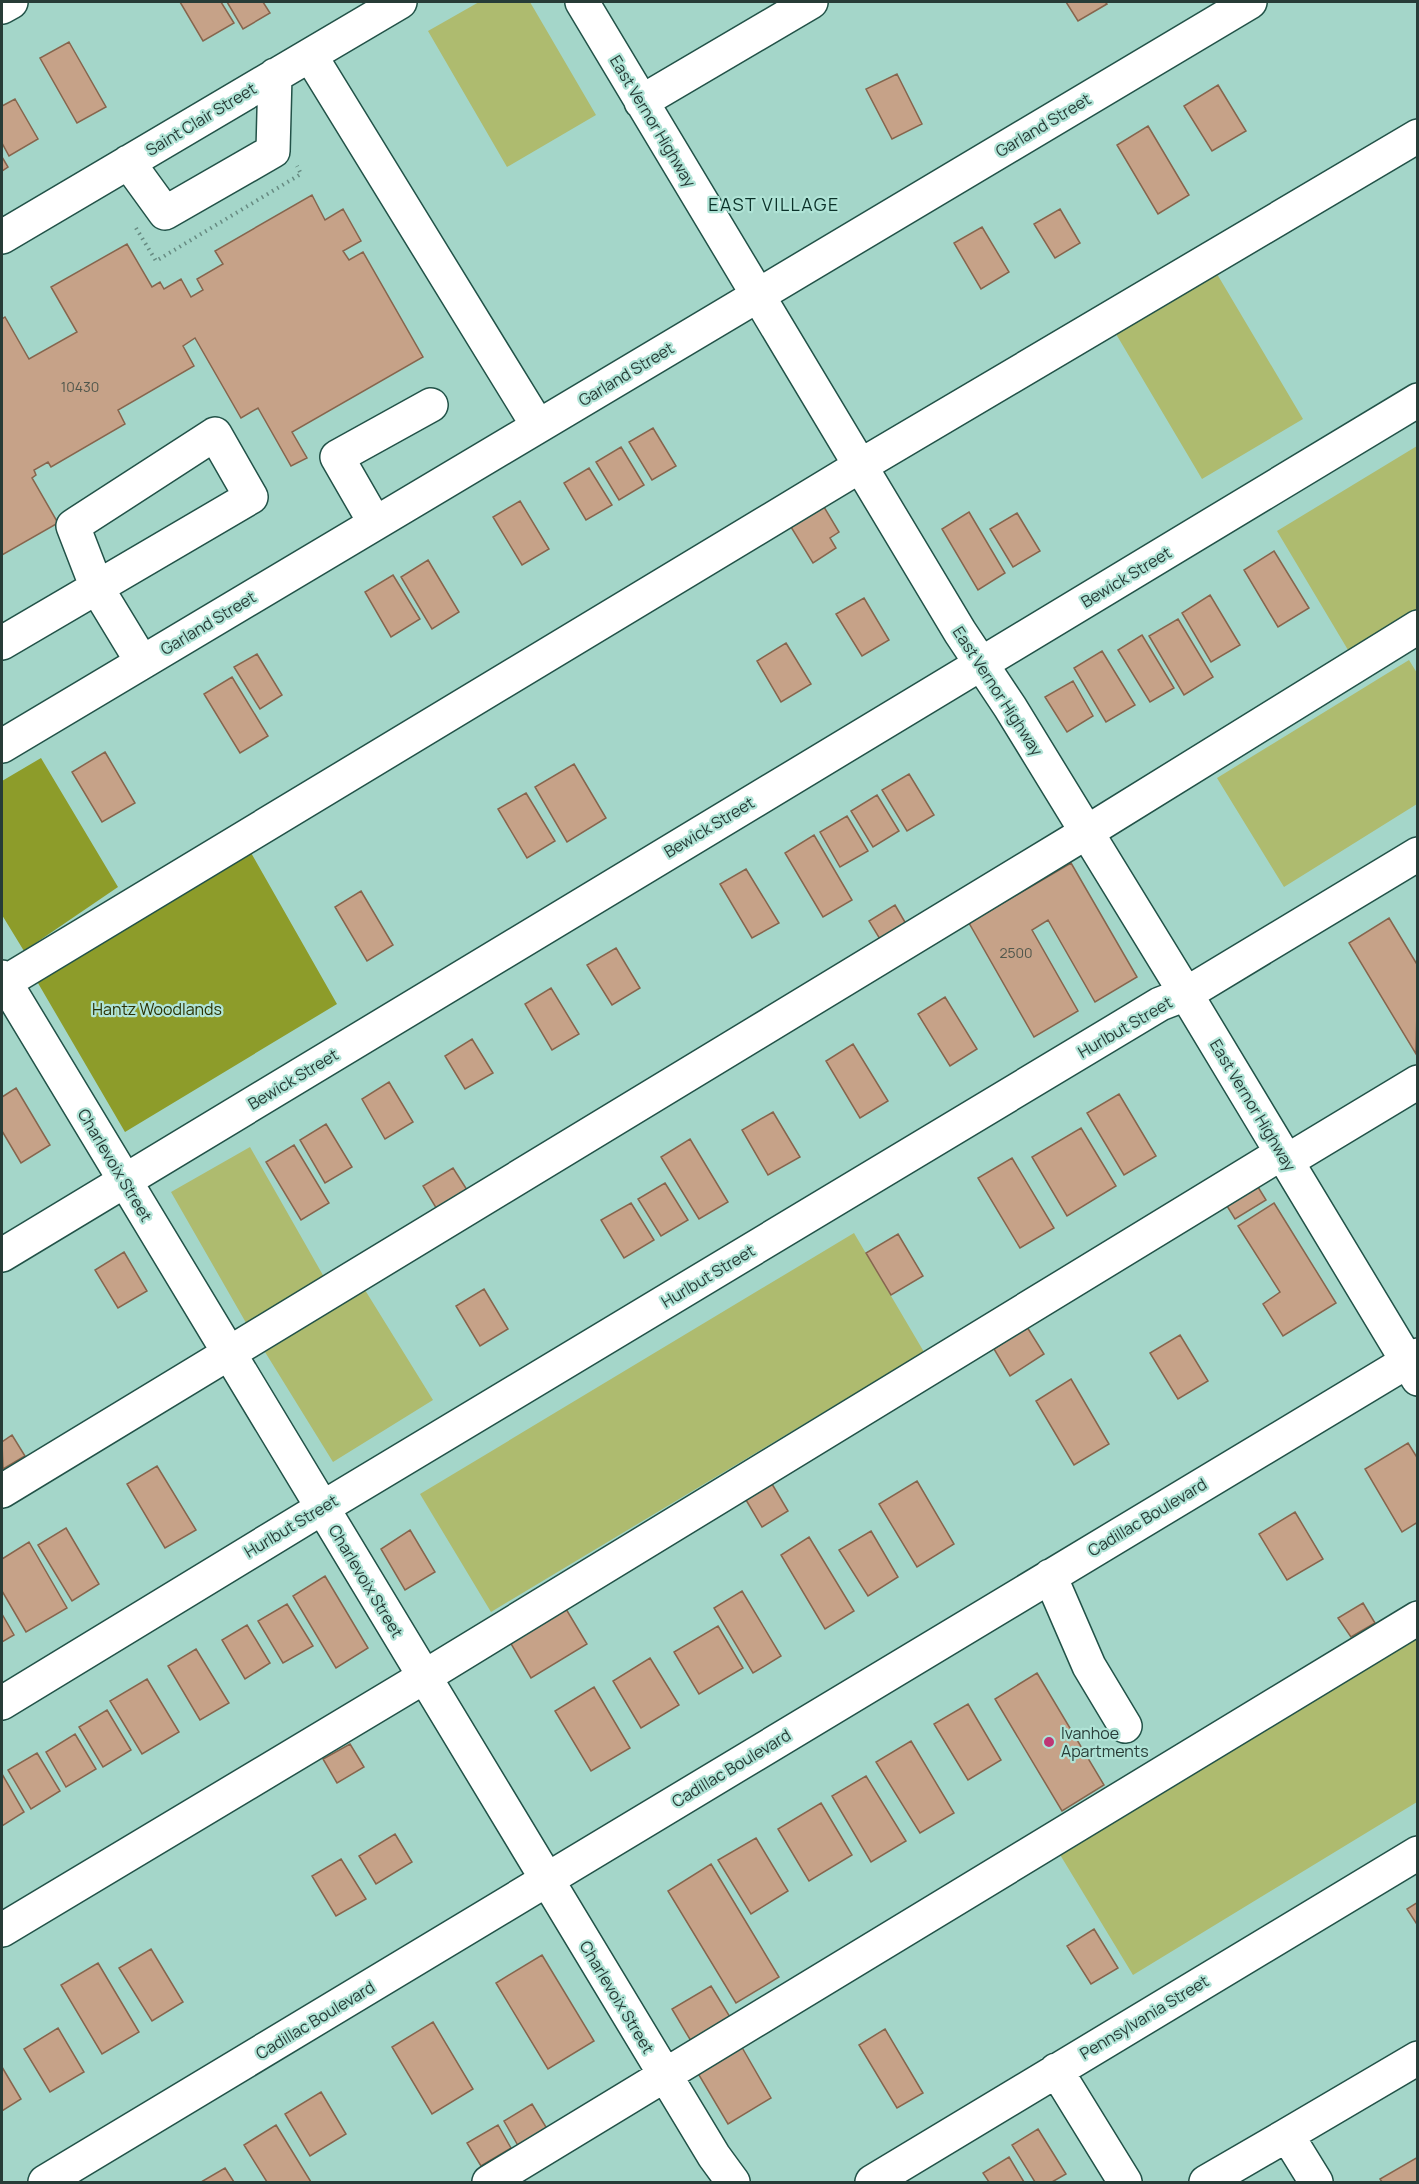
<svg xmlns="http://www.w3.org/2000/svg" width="1419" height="2184" font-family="Manrope,sans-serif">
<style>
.green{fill:#aebb6f}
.forest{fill:#8d9c2a}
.building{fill:#c6a288;stroke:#86654d;stroke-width:1.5}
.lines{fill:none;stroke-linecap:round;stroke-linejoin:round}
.minor-casing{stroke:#225248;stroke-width:36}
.path{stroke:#678b82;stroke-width:4;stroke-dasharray:1.5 4.5;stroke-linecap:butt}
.minor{stroke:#fff;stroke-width:33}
.poi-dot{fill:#be3674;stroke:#b0e3d6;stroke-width:2}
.labels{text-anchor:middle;stroke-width:4.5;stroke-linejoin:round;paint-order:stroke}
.number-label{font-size:14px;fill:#4f564b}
.street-label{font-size:16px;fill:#273c37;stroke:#b0e3d6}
.park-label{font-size:16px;fill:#2c3203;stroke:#b0e3d6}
.poi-label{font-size:16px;fill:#273c37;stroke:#b0e3d6;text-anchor:start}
.neighbourhood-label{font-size:18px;letter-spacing:1.5px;fill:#0b3129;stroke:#b0e3d6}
</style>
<rect width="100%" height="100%" fill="#a4d6c9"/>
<!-- green -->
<path class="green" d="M 479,2 L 530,2 L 596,115 L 507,167 L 428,31 Z
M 1217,274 L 1303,419 L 1202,479 L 1116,334 Z
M 1417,446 L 1417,615 L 1351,655 L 1277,531 Z
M 1409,660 L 1417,673 L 1417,804 L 1284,887 L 1217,778 Z
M 250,1147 L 328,1284 L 249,1328 L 171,1192 Z
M 854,1233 L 924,1352 L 491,1612 L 420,1494 Z
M 365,1290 L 433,1400 L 333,1462 L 265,1352 Z
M 1417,1634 L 1417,1802 L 1133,1975 L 1059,1853 Z"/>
<!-- forest -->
<path class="forest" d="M 41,758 L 118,887 L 24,951 L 2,915 L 2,781 Z
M 250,851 L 337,1004 L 125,1132 L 35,978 Z"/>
<!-- building -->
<path class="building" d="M 180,2 L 221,2 L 234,23 L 203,41 Z
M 227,2 L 263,2 L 270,13 L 243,29 Z
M 1066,2 L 1105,2 L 1107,4 L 1078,21 Z
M 69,42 L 106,107 L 77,123 L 40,58 Z
M 897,74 L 922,124 L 892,139 L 866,89 Z
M 1218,85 L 1246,131 L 1212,151 L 1184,106 Z
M 15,99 L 38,139 L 9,156 L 2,143 L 2,106 Z
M 1148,126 L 1189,195 L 1158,214 L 1117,145 Z
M 2,157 L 8,167 L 2,171 Z
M 312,195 L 325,220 L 343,209 L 361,241 L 343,251 L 349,260 L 363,252 L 423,357 L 292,432 L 307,458 L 291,466 L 258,408 L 241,418 L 195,338 L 183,346 L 194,366 L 118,410 L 125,424 L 51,467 L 48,462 L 34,470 L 36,475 L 32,478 L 58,523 L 2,555 L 2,319 L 5,317 L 29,359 L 77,332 L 51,287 L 127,244 L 152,287 L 160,282 L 164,289 L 181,279 L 191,297 L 203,290 L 197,279 L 223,264 L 215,251 Z
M 1060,209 L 1080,243 L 1055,258 L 1034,224 Z
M 982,227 L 1009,272 L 981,289 L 954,243 Z
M 653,428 L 676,466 L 652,480 L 629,442 Z
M 621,447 L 644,485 L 619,500 L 596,462 Z
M 589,468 L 612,505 L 586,520 L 564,483 Z
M 520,501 L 549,549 L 522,565 L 493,517 Z
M 824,507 L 839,532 L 830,538 L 836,548 L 813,563 L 791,527 Z
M 969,512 L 1005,573 L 978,590 L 942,529 Z
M 1017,513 L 1040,551 L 1013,567 L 990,529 Z
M 1274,551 L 1309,608 L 1278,627 L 1244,570 Z
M 428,560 L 459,612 L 432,629 L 401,577 Z
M 393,575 L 420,619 L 391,637 L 365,592 Z
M 1210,595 L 1240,645 L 1211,662 L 1182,613 Z
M 864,598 L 889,640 L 862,656 L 836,614 Z
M 1178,619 L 1213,677 L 1184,695 L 1149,636 Z
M 1142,635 L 1174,688 L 1150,702 L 1118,650 Z
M 786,643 L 811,684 L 781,702 L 757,661 Z
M 1102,651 L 1135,705 L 1106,722 L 1074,668 Z
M 257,654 L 282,695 L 260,709 L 234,667 Z
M 232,677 L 268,736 L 240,753 L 204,694 Z
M 1073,681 L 1093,716 L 1067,732 L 1045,697 Z
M 105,752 L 135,803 L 102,822 L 72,772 Z
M 574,764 L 606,818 L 567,842 L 535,787 Z
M 909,774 L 934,815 L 907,831 L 882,790 Z
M 526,793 L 555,841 L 527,858 L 498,809 Z
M 877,795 L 899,831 L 873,847 L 851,811 Z
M 847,816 L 868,851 L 840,867 L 820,832 Z
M 814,835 L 852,900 L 823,917 L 785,853 Z
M 1071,863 L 1137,977 L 1095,1002 L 1048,920 L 1032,930 L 1078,1011 L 1034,1037 L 969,923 Z
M 746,869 L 779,923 L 752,938 L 720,884 Z
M 361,891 L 393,945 L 367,961 L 335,907 Z
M 895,905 L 909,929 L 883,944 L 869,921 Z
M 1389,918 L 1418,966 L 1416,1054 L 1349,943 Z
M 616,948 L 640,988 L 612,1005 L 587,965 Z
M 551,988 L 579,1034 L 552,1050 L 525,1004 Z
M 945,997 L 977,1049 L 950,1066 L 918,1014 Z
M 472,1039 L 493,1073 L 465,1089 L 445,1056 Z
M 853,1044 L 888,1101 L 860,1118 L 826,1061 Z
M 389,1082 L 413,1122 L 385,1139 L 362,1099 Z
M 16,1088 L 50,1145 L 21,1163 L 2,1131 L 2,1097 Z
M 1119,1094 L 1156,1156 L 1124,1175 L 1087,1113 Z
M 773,1112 L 800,1157 L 768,1175 L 742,1130 Z
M 326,1124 L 352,1167 L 325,1183 L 300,1140 Z
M 1081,1128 L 1116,1186 L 1067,1216 L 1032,1157 Z
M 690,1139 L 728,1202 L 699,1219 L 661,1157 Z
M 294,1145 L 329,1203 L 301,1220 L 266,1162 Z
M 1012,1158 L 1054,1228 L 1020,1248 L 978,1178 Z
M 453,1168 L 469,1193 L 438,1211 L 423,1186 Z
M 665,1183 L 688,1220 L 661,1236 L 638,1199 Z
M 1258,1187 L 1266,1200 L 1235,1219 L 1227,1206 Z
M 631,1203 L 654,1240 L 624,1258 L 601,1220 Z
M 1274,1203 L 1336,1303 L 1283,1336 L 1263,1304 L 1280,1292 L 1238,1226 Z
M 898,1234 L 923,1276 L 891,1295 L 866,1253 Z
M 124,1252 L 147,1291 L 118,1308 L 95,1270 Z
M 484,1289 L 508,1329 L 480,1346 L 456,1306 Z
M 1027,1327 L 1044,1354 L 1010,1376 L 994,1349 Z
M 1180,1335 L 1208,1381 L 1178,1399 L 1150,1353 Z
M 1071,1379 L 1109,1444 L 1074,1465 L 1036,1401 Z
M 12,1435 L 25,1456 L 3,1469 L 2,1442 Z
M 1408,1443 L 1418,1459 L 1418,1522 L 1402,1532 L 1365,1469 Z
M 157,1466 L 196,1530 L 165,1548 L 127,1484 Z
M 917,1481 L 954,1544 L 917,1567 L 879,1504 Z
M 772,1484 L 788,1511 L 762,1527 L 746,1500 Z
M 1295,1512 L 1323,1559 L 1287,1580 L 1259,1534 Z
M 66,1528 L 99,1584 L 72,1601 L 38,1545 Z
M 410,1530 L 435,1572 L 405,1590 L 381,1549 Z
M 871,1531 L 898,1577 L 868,1596 L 839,1550 Z
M 809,1537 L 854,1611 L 825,1629 L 781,1555 Z
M 29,1542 L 67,1608 L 26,1632 L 2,1591 L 2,1559 Z
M 325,1576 L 368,1648 L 336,1668 L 293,1596 Z
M 742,1591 L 781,1656 L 753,1673 L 714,1608 Z
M 1363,1603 L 1375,1623 L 1351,1637 L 1338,1618 Z
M 287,1604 L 313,1646 L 283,1663 L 258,1621 Z
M 566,1609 L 587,1644 L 531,1678 L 510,1642 Z
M 2,1614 L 14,1635 L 2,1642 Z
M 247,1625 L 270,1663 L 245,1679 L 222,1640 Z
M 718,1626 L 743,1668 L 699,1694 L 674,1652 Z
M 196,1649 L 229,1703 L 200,1720 L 168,1666 Z
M 650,1658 L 679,1705 L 641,1728 L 613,1681 Z
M 1037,1673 L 1104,1785 L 1062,1811 L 995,1699 Z
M 147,1679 L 179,1732 L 142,1754 L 110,1701 Z
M 594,1687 L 630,1748 L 591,1771 L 555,1711 Z
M 968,1704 L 1001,1760 L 968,1780 L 934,1724 Z
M 107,1710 L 131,1750 L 103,1767 L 79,1727 Z
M 75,1734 L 96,1769 L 66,1787 L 46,1752 Z
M 911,1741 L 954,1813 L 920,1833 L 876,1762 Z
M 350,1744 L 364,1767 L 337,1783 L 323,1759 Z
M 37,1753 L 60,1791 L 31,1809 L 8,1770 Z
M 2,1774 L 24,1812 L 2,1826 Z
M 866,1776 L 906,1841 L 871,1862 L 832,1796 Z
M 821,1803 L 852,1855 L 809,1881 L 778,1829 Z
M 395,1834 L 412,1862 L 376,1884 L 359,1856 Z
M 756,1838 L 788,1891 L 751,1914 L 718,1860 Z
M 341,1859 L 366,1899 L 336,1916 L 312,1876 Z
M 711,1864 L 779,1977 L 736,2003 L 668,1891 Z
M 1418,1902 L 1418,1926 L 1407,1909 Z
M 1094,1929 L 1118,1968 L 1091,1984 L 1067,1946 Z
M 151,1949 L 183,2002 L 152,2021 L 119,1968 Z
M 542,1955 L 594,2041 L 548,2069 L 496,1983 Z
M 98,1963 L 139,2032 L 102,2054 L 61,1985 Z
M 711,1986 L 730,2017 L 691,2041 L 672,2009 Z
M 433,2022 L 473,2089 L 432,2114 L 392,2047 Z
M 58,2028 L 84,2072 L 50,2092 L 24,2049 Z
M 885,2029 L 923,2093 L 897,2108 L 859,2045 Z
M 740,2044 L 771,2098 L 728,2124 L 696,2070 Z
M 2,2067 L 21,2099 L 2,2111 Z
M 321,2092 L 346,2134 L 310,2156 L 285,2114 Z
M 532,2104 L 549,2132 L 520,2149 L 504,2121 Z
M 276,2125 L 311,2182 L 267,2182 L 244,2145 Z
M 498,2125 L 511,2148 L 481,2166 L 467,2143 Z
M 1038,2129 L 1066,2174 L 1052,2182 L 1035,2182 L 1012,2145 Z
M 1009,2157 L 1024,2182 L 989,2182 L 983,2173 Z
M 1418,2157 L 1418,2182 L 1382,2182 L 1380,2179 Z
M 225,2168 L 234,2182 L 201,2182 Z"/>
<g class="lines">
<!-- minor casing -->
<g class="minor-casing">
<path id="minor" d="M 582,2 L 960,632 L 1010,707 L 1186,994 L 1418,1379
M 2,7 L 11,2
M 310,55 L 538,426
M 641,102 L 811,2
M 128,162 L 165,213 L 273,151 L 275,75
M 2,237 L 400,2
M 375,523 L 337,457 L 431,405
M 2,643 L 251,497 L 215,434 L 73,526 L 97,588 L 142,662
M 2,746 L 1250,2
M 2,977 L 714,2156 L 733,2182
M 2,984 L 860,466 L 1418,136
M 1287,1161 L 1418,1082
M 2,1255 L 1418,400
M 2,1491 L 1087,832 L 1418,627
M 1050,1576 L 1089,1666 L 1125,1726
M 2,1703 L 322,1508 L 1160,1004 L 1186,994 L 1418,854
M 2,1930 L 424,1677 L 1282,1153
M 1056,2070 L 1125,2182
M 1287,2135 L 1418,2058
M 45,2182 L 1418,1355
M 489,2182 L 1418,1618
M 872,2182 L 1418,1853
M 1206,2182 L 1287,2135 L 1316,2182"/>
</g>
<!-- path -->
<path class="path" d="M 136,228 L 156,261 L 301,174 L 297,166"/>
<!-- minor -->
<use href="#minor" class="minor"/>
</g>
<!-- markers -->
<circle class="poi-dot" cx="1049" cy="1742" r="6"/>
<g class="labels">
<!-- number labels -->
<g class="number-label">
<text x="80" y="392">10430</text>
<text x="1016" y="958">2500</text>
</g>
<!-- street labels -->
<g class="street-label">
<text transform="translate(201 119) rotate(-31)" y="6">Saint Clair Street</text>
<text transform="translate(653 121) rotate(59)" y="6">East Vernor Highway</text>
<text transform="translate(1043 125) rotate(-31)" y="6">Garland Street</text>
<text transform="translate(626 374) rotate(-31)" y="6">Garland Street</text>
<text transform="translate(1126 577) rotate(-31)" y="6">Bewick Street</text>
<text transform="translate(208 623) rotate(-31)" y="6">Garland Street</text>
<text transform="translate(998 691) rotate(57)" y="6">East Vernor Highway</text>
<text transform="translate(709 827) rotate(-31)" y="6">Bewick Street</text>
<text transform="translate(1125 1027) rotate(-30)" y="6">Hurlbut Street</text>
<text transform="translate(293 1079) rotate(-31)" y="6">Bewick Street</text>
<text transform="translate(1253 1105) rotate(59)" y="6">East Vernor Highway</text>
<text transform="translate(115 1165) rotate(59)" y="6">Charlevoix Street</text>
<text transform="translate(708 1276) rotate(-31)" y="6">Hurlbut Street</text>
<text transform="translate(1147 1517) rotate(-31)" y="6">Cadillac Boulevard</text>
<text transform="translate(291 1526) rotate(-31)" y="6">Hurlbut Street</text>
<text transform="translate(366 1581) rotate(59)" y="6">Charlevoix Street</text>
<text transform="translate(731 1768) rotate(-31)" y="6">Cadillac Boulevard</text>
<text transform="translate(617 1997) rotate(59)" y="6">Charlevoix Street</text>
<text transform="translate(1144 2017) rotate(-31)" y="6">Pennsylvania Street</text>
<text transform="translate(315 2020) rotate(-31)" y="6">Cadillac Boulevard</text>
</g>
<!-- park labels -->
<g class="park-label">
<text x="157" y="1015">Hantz Woodlands</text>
</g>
<!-- poi labels -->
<g class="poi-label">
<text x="1061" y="1739">Ivanhoe<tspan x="1061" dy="18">Apartments</tspan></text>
</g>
<!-- neighbourhood labels -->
<g class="neighbourhood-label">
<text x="774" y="211">EAST VILLAGE</text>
</g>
</g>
<!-- border -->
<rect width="1419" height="2184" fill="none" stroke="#273c37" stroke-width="6"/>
</svg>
